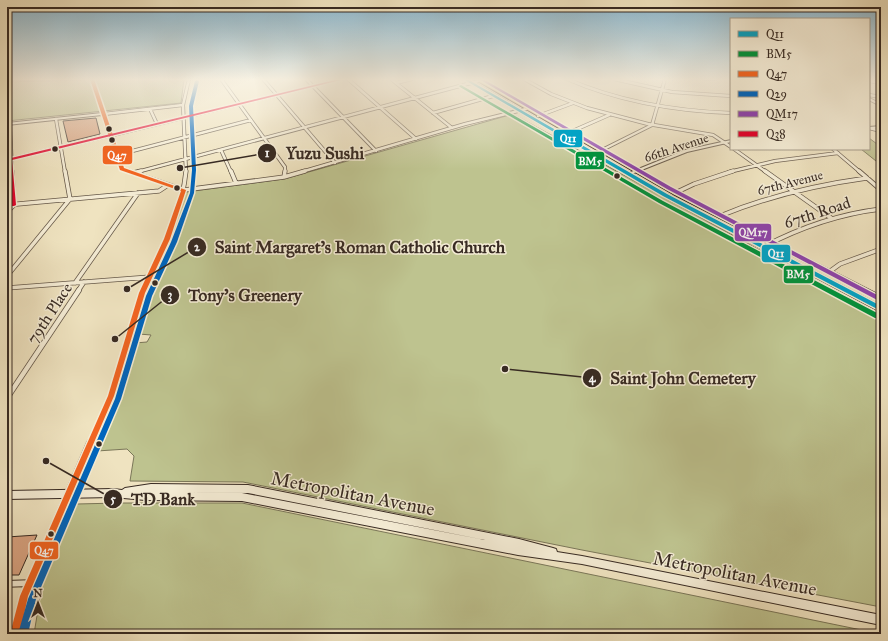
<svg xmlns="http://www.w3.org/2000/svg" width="888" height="641" font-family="'IM FELL Great Primer',serif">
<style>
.green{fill:#bec38f;stroke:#7b7759}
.building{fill:#d8a381;stroke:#382b23}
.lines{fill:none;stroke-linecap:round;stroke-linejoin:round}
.minor-far3-casing{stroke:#66594a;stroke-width:4}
.minor-far2-casing{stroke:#66594a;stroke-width:5}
.minor-far1-casing{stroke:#66594a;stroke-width:6}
.minor-casing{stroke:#66594a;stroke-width:8}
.tertiary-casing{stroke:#66594a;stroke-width:2}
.secondary-casing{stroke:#382b23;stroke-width:2}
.primary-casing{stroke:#382b23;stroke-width:2}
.minor-far3{stroke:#f5edd6;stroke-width:2.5}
.minor-far2{stroke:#f5edd6;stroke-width:3.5}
.minor-far1{stroke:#f5edd6;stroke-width:4.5}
.minor{stroke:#f5edd6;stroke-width:5.5}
.tertiary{fill:#f5edd6;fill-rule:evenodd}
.secondary{fill:#f5edd6;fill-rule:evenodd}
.primary{fill:#e8c280;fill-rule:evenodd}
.bus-1-casing{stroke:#f5edd6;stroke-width:3}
.bus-2-casing{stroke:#f5edd6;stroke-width:3}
.bus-3-casing{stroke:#f5edd6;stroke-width:3}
.bus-4-casing{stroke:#f5edd6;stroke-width:3}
.bus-5-casing{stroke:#f5edd6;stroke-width:3}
.bus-6-casing{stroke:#f5edd6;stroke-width:3}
.bus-1{fill:#03a3c5;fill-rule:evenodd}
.bus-2{fill:#00933c;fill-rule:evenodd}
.bus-3{fill:#f26522;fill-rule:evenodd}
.bus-4{fill:#0065bd;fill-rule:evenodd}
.bus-5{fill:#8e44ad;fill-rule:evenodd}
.bus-6{fill:#e4002b;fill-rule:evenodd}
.bus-dot{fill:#382b23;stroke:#f5edd6;stroke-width:1.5}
.labels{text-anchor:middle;stroke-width:3;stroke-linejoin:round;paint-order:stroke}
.far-street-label{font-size:13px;fill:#382b23;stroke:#f5edd6}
.street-label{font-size:16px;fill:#382b23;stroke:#f5edd6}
.near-street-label{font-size:19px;fill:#382b23;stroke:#f5edd6}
.leader{fill:none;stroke:#382b23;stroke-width:1.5}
.callout-dot{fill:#382b23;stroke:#f5edd6;stroke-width:1.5}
.mark-label{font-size:12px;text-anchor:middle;font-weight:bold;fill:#fff}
.callout-label{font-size:17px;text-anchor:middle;font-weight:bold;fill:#382b23;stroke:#f5edd6;stroke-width:3;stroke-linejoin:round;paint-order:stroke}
.line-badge{stroke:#f5edd6;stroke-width:1.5}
.badge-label{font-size:11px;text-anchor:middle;font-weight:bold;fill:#fff}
</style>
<rect width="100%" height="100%" fill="#efe3c0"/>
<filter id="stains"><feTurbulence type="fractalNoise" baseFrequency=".005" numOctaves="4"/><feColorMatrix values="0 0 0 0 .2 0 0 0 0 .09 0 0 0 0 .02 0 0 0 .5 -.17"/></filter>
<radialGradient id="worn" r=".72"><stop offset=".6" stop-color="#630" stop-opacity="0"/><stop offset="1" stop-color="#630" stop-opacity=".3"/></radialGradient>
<!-- green -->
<path class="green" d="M 118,79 L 184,79 L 181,103 L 7,121 L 7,82 Z
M 513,114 L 881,317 L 881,607 L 582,550 L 243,482 L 130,481 L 134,456 L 127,449 L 97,451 L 122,394 L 135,343 L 147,342 L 151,335 L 139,334 L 186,192 L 284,179 Z
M 869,138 L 881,147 L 881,165 L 861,149 L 869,149 Z
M 118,503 L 242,503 L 881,634 L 34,634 L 42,585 L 77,504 Z"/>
<!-- building -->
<path class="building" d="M 96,118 L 100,134 L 68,142 L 63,121 Z
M 37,535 L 19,575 L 7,575 L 7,537 Z"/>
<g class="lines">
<!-- minor-far3 casing -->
<g class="minor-far3-casing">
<path id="minor-far3" d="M 7,79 L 50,79
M 221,79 L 285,167 L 285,172
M 263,79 L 335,163
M 306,79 L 376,151
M 348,79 L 416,139
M 391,79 L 452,128
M 524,79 L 551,94 L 587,108 L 648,124 L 713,135 L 731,147
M 567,79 C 620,102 674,111 731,113
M 614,79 L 672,92 L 731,96
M 704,79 L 714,79
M 869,81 L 881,83
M 396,83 L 412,79
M 869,95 L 881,97
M 869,99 L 881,105
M 150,109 L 157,124
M 433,113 L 493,96
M 104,114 L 183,105
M 538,116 L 573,103
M 56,119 L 65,172
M 10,124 L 12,172
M 869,128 L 881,131
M 568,133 L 609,115
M 734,149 L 766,172
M 833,149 L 860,172
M 221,150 L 231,172
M 600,151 L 652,125 L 665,79
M 117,155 L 251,120
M 7,160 L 111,135
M 137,172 L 486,79
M 186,172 L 183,105 L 189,79
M 301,172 L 465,124 L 526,109
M 729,172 L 775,161 L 838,153"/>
</g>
<!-- minor-far2 casing -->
<g class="minor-far2-casing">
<path id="minor-far2" d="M 231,171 L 236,183
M 765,171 L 831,218
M 859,171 L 881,190
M 133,173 L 141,171
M 284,177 L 285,171
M 184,190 L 284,177 L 305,171
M 675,193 L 694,184 L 733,171
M 7,205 L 159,191 L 168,185
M 7,212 L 14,205 L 12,171
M 720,216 C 768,196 816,185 867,178
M 763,247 C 801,227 839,214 881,209
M 829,272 L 840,264 L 881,249
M 7,276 L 70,199 L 65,171
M 75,283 L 138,193
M 7,288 L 150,277
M 78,291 L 84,282
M 143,291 C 161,253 182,213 186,171"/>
</g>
<!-- minor-far1 casing -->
<g class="minor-far1-casing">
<path id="minor-far1" d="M 7,398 L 79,290
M 90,444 L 111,396 L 143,290"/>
</g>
<!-- minor casing -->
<g class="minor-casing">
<path id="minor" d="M 7,584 L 30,583
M 15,634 L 24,596 L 90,443"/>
</g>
<!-- tertiary casing -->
<g class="tertiary-casing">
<path id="tertiary" d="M 91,79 L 93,79 L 112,134 L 340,79 L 344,79 L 113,136 L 124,168 L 185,189 L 185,191 L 184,191 L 121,170 L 102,115 L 7,125 L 7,123 L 102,113 Z
M 881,126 L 881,128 L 869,129 L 869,127 Z
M 731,140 L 731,142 L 687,152 L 629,175 L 628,175 L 626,174 L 685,150 Z"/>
</g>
<!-- secondary casing -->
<g class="secondary-casing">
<path id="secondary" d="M 151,484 L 248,485 L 519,539 L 553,548 L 556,549 L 557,552 L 582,556 L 881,615 L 881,625 L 582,564 L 518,555 L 242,501 L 145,500 L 113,497 L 7,499 L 7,491 L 113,489 L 122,490 L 125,488 ZM 149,492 L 248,493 L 485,540 L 242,493 Z"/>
</g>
<!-- primary casing -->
<g class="primary-casing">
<path id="primary" d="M 463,79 L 468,79 L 667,194 L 881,306 L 881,312 L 663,196 Z
M 474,79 L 479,79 L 677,192 L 881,296 L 881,301 L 673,194 Z"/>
</g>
<!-- minor-far3 -->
<use href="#minor-far3" class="minor-far3"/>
<!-- minor-far2 -->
<use href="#minor-far2" class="minor-far2"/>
<!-- minor-far1 -->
<use href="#minor-far1" class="minor-far1"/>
<!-- minor -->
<use href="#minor" class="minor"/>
<!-- tertiary -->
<use href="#tertiary" class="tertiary"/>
<!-- secondary -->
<use href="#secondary" class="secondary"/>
<!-- primary -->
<use href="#primary" class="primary"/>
<!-- bus-1 casing -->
<g class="bus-1-casing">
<path id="bus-1" d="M 463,79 L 467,79 L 667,194 L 881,306 L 881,311 L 663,196 Z"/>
</g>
<!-- bus-2 casing -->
<g class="bus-2-casing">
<path id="bus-2" d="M 461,85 L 663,201 L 879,314 L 880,316 L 879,318 L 875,318 L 659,203 L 460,87 L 459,86 Z"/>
</g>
<!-- bus-3 casing -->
<g class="bus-3-casing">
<path id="bus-3" d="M 90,79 L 94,79 L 124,168 L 186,190 L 170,239 L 145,293 L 114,396 L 28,596 L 20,634 L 10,634 L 20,596 L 108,396 L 139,293 L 164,239 L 181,191 L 120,170 Z"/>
</g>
<!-- bus-4 casing -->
<g class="bus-4-casing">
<path id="bus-4" d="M 197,80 L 199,81 L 193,106 L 196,170 L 194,193 L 177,242 L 152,296 L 121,399 L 36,599 L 28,634 L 18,634 L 28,599 L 115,399 L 146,296 L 171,242 L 190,193 L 192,170 L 189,106 L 195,81 Z"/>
</g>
<!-- bus-5 casing -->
<g class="bus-5-casing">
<path id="bus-5" d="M 479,79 L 483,79 L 671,187 L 881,297 L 881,302 L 667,189 Z"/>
</g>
<!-- bus-6 casing -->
<g class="bus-6-casing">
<path id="bus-6" d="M 339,79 L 345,79 L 12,160 L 16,205 L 14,206 L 7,206 L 7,204 L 11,204 L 7,159 Z"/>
</g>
<!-- bus-1 -->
<use href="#bus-1" class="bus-1"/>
<!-- bus-2 -->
<use href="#bus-2" class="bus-2"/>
<!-- bus-3 -->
<use href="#bus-3" class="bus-3"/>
<!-- bus-4 -->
<use href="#bus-4" class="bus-4"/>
<!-- bus-5 -->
<use href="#bus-5" class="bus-5"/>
<!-- bus-6 -->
<use href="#bus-6" class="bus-6"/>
</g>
<!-- sky -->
<linearGradient id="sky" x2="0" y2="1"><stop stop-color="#89b8d1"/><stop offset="0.47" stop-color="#f8f2e3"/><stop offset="1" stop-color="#f8f2e3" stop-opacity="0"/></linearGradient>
<rect width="888" height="169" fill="url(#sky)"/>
<!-- markers -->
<g class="bus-dot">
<circle cx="109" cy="129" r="3.5"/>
<circle cx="112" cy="140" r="3.5"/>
<circle cx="55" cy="149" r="3.5"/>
<circle cx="617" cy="176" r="3.5"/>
<circle cx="177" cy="188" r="3.5"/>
<circle cx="155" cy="283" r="3.5"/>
<circle cx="99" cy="444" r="3.5"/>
<circle cx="51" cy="534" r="3.5"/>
</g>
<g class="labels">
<!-- far-street labels -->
<g class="far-street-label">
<text transform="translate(676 147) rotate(-18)" y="5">66th Avenue</text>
<text transform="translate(790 182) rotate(-14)" y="5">67th Avenue</text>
</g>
<!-- street labels -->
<g class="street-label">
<text transform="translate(817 212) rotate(-18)" y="6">67th Road</text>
<text transform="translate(49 313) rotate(-57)" y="6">79th Place</text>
</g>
<!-- near-street labels -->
<g class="near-street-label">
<text transform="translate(353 493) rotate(11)" y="7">Metropolitan Avenue</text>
<text transform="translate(735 573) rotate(11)" y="7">Metropolitan Avenue</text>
</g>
</g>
<!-- callouts -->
<path class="leader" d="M180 168L267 153M127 289L197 247M115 339L170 295M505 369L592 378M46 461L113 499"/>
<g class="callout-dot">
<circle cx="180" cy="168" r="4"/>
<circle cx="127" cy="289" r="4"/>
<circle cx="115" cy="339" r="4"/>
<circle cx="505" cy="369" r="4"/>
<circle cx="46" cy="461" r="4"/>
<circle cx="267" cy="153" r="10"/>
<circle cx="197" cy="247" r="10"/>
<circle cx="170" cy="295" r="10"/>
<circle cx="592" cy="378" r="10"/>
<circle cx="113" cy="499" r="10"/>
</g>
<g class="mark-label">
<text x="267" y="157">1</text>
<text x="197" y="251">2</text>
<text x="170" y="299">3</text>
<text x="592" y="382">4</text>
<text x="113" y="503">5</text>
</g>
<g class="callout-label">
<text x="325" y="159">Yuzu Sushi</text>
<text x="360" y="253">Saint Margaret's Roman Catholic Church</text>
<text x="245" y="301">Tony’s Greenery</text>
<text x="683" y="384">Saint John Cemetery</text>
<text x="163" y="505">TD Bank</text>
</g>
<g class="line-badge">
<rect x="553" y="129" width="30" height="19" rx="4" fill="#03a3c5"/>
<rect x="102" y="145" width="31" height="20" rx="4" fill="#f26522"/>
<rect x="575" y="151" width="30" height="19" rx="4" fill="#00933c"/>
<rect x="734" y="223" width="38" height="19" rx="4" fill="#8e44ad"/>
<rect x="761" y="244" width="30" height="19" rx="4" fill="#03a3c5"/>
<rect x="783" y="265" width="31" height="19" rx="4" fill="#00933c"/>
<rect x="29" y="541" width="30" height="19" rx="4" fill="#f26522"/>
</g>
<g class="badge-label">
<text x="568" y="142">Q11</text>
<text x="117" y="159">Q47</text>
<text x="590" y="165">BM5</text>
<text x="753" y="236">QM17</text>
<text x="776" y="257">Q11</text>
<text x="798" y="278">BM5</text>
<text x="44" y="554">Q47</text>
</g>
<!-- margin -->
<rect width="888" height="641" fill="none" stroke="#efe3c0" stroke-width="24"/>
<rect x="8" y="8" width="872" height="625" fill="none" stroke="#382b23" stroke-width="2"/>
<rect x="12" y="12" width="864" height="617" fill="none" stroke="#382b23"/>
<!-- legend -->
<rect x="730" y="18" width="140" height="132" fill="#f5edd6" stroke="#a99f8e"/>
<rect x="738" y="31" width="20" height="6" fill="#03a3c5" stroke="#a99f8e"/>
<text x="766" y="38" font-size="12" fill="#382b23">Q11</text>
<rect x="738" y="51" width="20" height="6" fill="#00933c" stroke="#a99f8e"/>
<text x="766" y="58" font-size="12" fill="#382b23">BM5</text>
<rect x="738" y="71" width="20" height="6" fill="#f26522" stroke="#a99f8e"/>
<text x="766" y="78" font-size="12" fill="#382b23">Q47</text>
<rect x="738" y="91" width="20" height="6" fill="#0065bd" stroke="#a99f8e"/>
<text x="766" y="98" font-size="12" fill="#382b23">Q29</text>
<rect x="738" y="111" width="20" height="6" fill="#8e44ad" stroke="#a99f8e"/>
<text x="766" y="118" font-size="12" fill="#382b23">QM17</text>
<rect x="738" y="131" width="20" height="6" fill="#e4002b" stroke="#a99f8e"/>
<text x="766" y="138" font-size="12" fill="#382b23">Q38</text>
<!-- north arrow -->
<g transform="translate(38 603)" stroke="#f5edd6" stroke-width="3" paint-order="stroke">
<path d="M0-3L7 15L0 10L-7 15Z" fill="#382b23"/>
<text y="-6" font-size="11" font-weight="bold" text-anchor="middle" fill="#382b23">N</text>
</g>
<rect width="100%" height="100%" filter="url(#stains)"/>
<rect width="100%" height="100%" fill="url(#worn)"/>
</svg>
